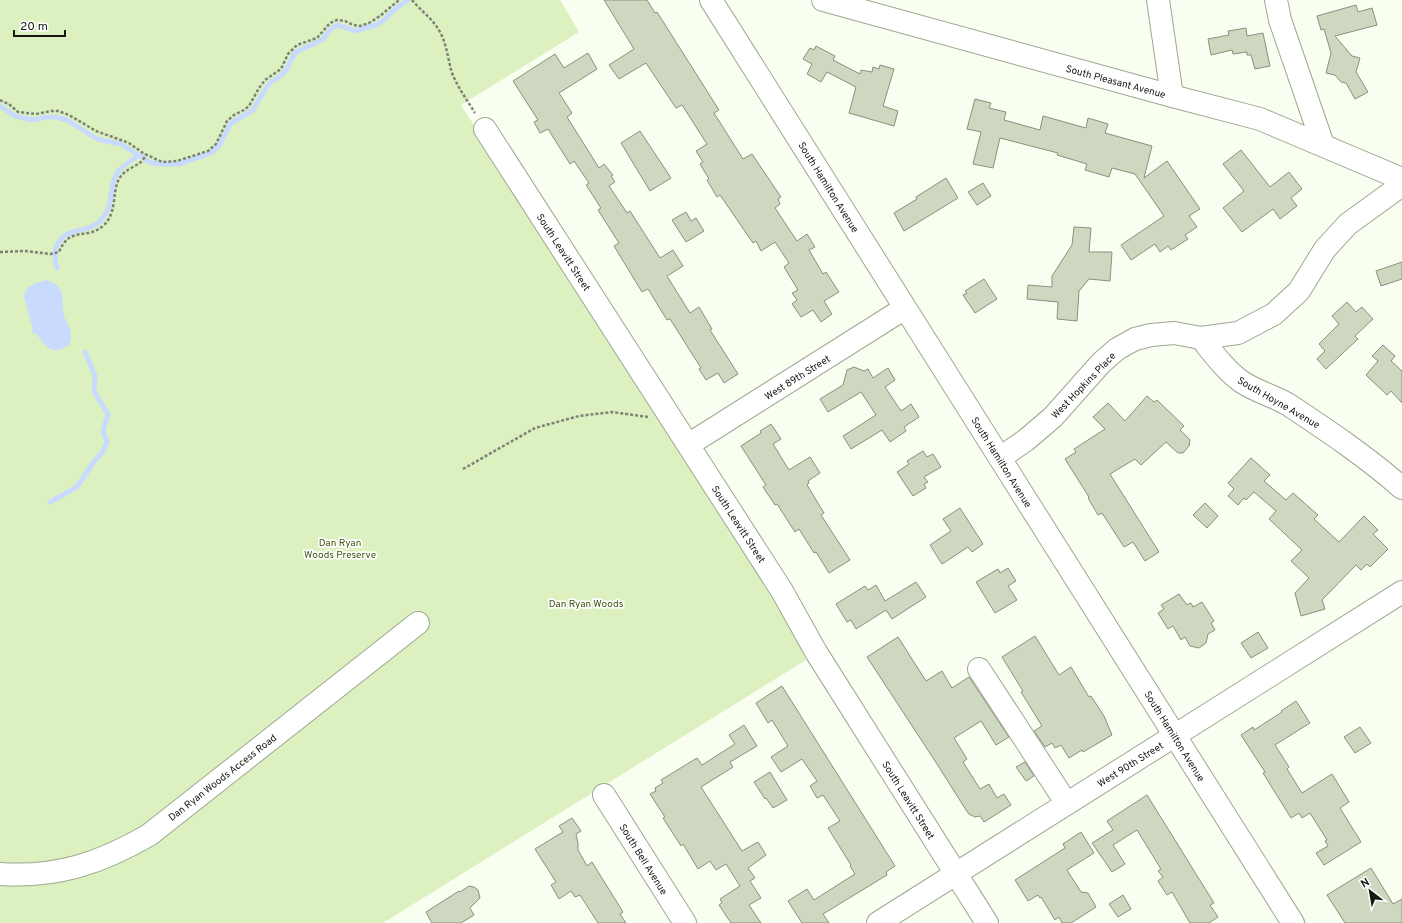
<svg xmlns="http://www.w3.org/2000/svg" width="1402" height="923" font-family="Overpass,sans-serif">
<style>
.green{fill:#ddf1c0}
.water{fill:#c8dafd}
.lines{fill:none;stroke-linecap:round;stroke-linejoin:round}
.stream{stroke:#c8dafd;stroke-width:5}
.building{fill:#ced8c0;stroke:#88917b}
.minor-casing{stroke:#9ea791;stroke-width:24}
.path{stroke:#7d8277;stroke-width:2.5;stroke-dasharray:3 2;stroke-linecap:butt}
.minor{stroke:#fff;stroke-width:22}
.labels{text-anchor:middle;stroke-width:3.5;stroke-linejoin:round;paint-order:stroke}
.street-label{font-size:10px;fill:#161911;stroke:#fff}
.park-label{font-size:10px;fill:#405412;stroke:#fff}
</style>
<rect width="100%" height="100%" fill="#f8fef0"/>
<!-- green -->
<path class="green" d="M 0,0 L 560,0 L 579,32 L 461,105 L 776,597 L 806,660 L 383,923 L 0,923 Z"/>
<!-- water -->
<path class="water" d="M 47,280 C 69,290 60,296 64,316 C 66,323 72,329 71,336 C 71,340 70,345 66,347 C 51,356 44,345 36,333 L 34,335 L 32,331 L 33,330 L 24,296 C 27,284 36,283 47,280 Z"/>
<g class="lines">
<!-- stream -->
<path class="stream" d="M 0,106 L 15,116 L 33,120 L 46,117 L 56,117 L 67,120 L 97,139 L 121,144 L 151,163 L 162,164 L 179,164 L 211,153 L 219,146 L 231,123 L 253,110 L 266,88 L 271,82 L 282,75 L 287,68 L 292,58 L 296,52 L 322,40 L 332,28 L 338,25 L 355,31 L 376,25 L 384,20 L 394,10 L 408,0
M 57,268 C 55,261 53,252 57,245 C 67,226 84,234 98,223 C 115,209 108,191 116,175 C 121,166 131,161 139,155
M 50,502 L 77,487 L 95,460 L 102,453 L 107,442 L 103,431 L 108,414 L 94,392 L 95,376 L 85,352"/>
</g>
<!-- building -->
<path class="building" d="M 604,0 L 647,0 L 655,13 L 657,12 L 719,110 L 714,113 L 743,159 L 752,154 L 781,197 L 778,199 L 780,204 L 775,208 L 797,241 L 807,234 L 815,247 L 809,250 L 823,274 L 826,272 L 839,292 L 824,301 L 832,314 L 821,322 L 813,310 L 801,317 L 792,304 L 797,300 L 792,293 L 798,290 L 784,267 L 789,263 L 775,242 L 761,251 L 756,241 L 753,243 L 720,195 L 717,197 L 707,180 L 709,179 L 700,164 L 703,162 L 696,151 L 707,144 L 682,105 L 676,108 L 646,63 L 619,79 L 609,65 L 634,49 Z
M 1356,5 L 1358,12 L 1372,8 L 1377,25 L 1335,36 L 1352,56 L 1360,58 L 1356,72 L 1368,92 L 1355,99 L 1346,83 L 1341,82 L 1335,75 L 1326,73 L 1331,53 L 1324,29 L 1321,30 L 1317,16 Z
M 1246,28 L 1247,36 L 1263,33 L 1270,66 L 1255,69 L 1251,55 L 1247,55 L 1247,52 L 1233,54 L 1232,50 L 1211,55 L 1208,39 L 1229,35 L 1228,31 Z
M 816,46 L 835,56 L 833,60 L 860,74 L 861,70 L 872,72 L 873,67 L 879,69 L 880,65 L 894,69 L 883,106 L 898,111 L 894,126 L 849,113 L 856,87 L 827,72 L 821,82 L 807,74 L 812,64 L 803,59 L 810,48 L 814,50 Z
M 588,53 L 597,69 L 559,93 L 572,113 L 567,117 L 599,168 L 604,164 L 613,175 L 611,176 L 615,182 L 609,186 L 627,213 L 630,211 L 660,258 L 673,250 L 683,266 L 667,276 L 690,313 L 699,307 L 712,329 L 710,330 L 738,374 L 724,383 L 718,373 L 706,380 L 699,369 L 701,368 L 670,319 L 667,320 L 648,289 L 642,292 L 614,246 L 619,243 L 598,210 L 601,208 L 586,185 L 589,183 L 574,161 L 570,164 L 548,129 L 540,133 L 534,122 L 538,120 L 513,81 L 555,54 L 564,68 Z
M 975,99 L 991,103 L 989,108 L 1006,112 L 1004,120 L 1040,130 L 1043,116 L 1086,128 L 1088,118 L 1108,124 L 1105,133 L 1152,146 L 1144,178 L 1167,161 L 1200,209 L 1189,216 L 1197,227 L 1185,235 L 1188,239 L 1171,250 L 1168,246 L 1160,252 L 1155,244 L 1131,260 L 1121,245 L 1164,216 L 1135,174 L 1112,168 L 1109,177 L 1085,170 L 1087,164 L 1057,155 L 1058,153 L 1000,138 L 993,168 L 973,164 L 981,132 L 967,129 Z
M 640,131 L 671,178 L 650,191 L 621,143 Z
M 1241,150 L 1270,187 L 1289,172 L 1302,189 L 1291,198 L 1297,206 L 1280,219 L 1273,209 L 1242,232 L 1223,208 L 1244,191 L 1223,164 Z
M 946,178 L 958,198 L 904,231 L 894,213 L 917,199 L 916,197 Z
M 983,183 L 991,196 L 977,205 L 968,192 Z
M 686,212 L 691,221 L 696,218 L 704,231 L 686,242 L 672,220 Z
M 1074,227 L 1091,228 L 1089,252 L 1112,252 L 1110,281 L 1089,279 L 1079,291 L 1077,321 L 1057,319 L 1058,302 L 1027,299 L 1028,285 L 1052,287 L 1052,276 L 1072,245 Z
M 1402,262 L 1402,279 L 1381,286 L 1376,271 Z
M 984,279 L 997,299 L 975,313 L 963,295 L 967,293 L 965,291 Z
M 1347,302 L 1356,312 L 1362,307 L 1373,319 L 1355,336 L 1358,339 L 1326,369 L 1317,359 L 1325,351 L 1319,344 L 1339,324 L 1332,316 Z
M 1383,345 L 1395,356 L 1391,361 L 1402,371 L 1402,403 L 1391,391 L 1387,395 L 1366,375 L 1378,361 L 1372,356 Z
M 854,367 L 864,371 L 868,369 L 873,378 L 888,368 L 895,380 L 885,387 L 901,411 L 911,404 L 919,417 L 904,427 L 906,431 L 890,442 L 882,430 L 851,449 L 843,436 L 876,415 L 861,392 L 828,412 L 820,399 L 843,385 L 847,370 Z
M 1147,396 L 1154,402 L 1157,400 L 1184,426 L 1180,430 L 1190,440 L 1189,446 L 1183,453 L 1178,453 L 1166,442 L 1141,465 L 1135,459 L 1110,474 L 1159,552 L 1145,561 L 1133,542 L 1124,547 L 1102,513 L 1098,515 L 1088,498 L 1089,497 L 1065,459 L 1076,452 L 1074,449 L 1105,429 L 1093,417 L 1108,403 L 1125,421 Z
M 771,424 L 781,439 L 773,444 L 789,470 L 810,457 L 820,473 L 808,481 L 809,483 L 807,485 L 824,513 L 821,515 L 850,560 L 829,573 L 816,552 L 814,553 L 799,529 L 795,532 L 777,504 L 775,505 L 763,487 L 766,485 L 741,446 L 761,433 L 760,431 Z
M 923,451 L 927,457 L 933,454 L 941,467 L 924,477 L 928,482 L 924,484 L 926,488 L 913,496 L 897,472 L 909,464 L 907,461 Z
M 1251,458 L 1270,475 L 1264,481 L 1286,500 L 1293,493 L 1318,515 L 1314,519 L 1339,542 L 1364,516 L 1378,530 L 1373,534 L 1388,549 L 1370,567 L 1367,564 L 1361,570 L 1356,565 L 1322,600 L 1325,609 L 1301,616 L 1295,593 L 1309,578 L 1291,561 L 1302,550 L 1269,519 L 1276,511 L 1254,492 L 1246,500 L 1244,498 L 1238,505 L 1228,496 L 1234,489 L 1228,483 Z
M 1205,503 L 1218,516 L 1207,528 L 1193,515 Z
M 960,508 L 983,544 L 972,552 L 968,547 L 942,564 L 930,545 L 951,531 L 943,519 Z
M 1008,568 L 1016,581 L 1008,586 L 1017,600 L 995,613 L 976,582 L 998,569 L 1000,573 Z
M 916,582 L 926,597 L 892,619 L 886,610 L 856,629 L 851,620 L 847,622 L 836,604 L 865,586 L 868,590 L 876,585 L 885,601 Z
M 1179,594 L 1187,605 L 1191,603 L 1193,607 L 1202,602 L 1214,621 L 1211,623 L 1215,630 L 1208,634 L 1206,643 L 1199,648 L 1190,646 L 1185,637 L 1181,640 L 1173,626 L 1168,629 L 1158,613 L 1164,609 L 1161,605 Z
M 1258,632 L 1268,648 L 1251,658 L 1241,643 Z
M 1035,636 L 1059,675 L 1071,667 L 1089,697 L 1091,696 L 1104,716 L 1112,735 L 1083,752 L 1082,750 L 1069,758 L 1061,745 L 1055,748 L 1052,743 L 1045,747 L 1034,731 L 1042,726 L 1021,692 L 1023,691 L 1002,657 Z
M 898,637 L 926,681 L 942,671 L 952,688 L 969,677 L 1009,737 L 996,745 L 981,721 L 954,738 L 967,759 L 963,762 L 980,789 L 989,784 L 997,798 L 1004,794 L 1011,805 L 984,822 L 980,816 L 975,817 L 969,814 L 966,810 L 937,764 L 867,657 Z
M 782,686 L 895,866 L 886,872 L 887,875 L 823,914 L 829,923 L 802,923 L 788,901 L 807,889 L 814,900 L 855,874 L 850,866 L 851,865 L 828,828 L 840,821 L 823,795 L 817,798 L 810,786 L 817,781 L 802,759 L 781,772 L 771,757 L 788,746 L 772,720 L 768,723 L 756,703 Z
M 1296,701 L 1310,723 L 1275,745 L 1289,767 L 1287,769 L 1302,793 L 1332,774 L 1349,802 L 1340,808 L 1361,842 L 1324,865 L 1316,853 L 1328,846 L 1325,841 L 1327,840 L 1310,813 L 1302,818 L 1299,813 L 1291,818 L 1263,773 L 1265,772 L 1241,735 L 1253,727 L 1254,730 L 1282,712 L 1281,711 Z
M 744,725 L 757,746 L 730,762 L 733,767 L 701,787 L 742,851 L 758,842 L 766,855 L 748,868 L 755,878 L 750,881 L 761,898 L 749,905 L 761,923 L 731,923 L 719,905 L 722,903 L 720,899 L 740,886 L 726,864 L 716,870 L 710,861 L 698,869 L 683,844 L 681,846 L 663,818 L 665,817 L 650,794 L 656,791 L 655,788 L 663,783 L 661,780 L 697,758 L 702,765 L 735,744 L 729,735 Z
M 1360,727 L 1371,743 L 1355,753 L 1344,737 Z
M 1025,762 L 1034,776 L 1026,781 L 1016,767 Z
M 770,772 L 787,800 L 773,808 L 766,798 L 765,799 L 754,782 Z
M 1147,795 L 1214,903 L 1210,905 L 1218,917 L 1209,923 L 1190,923 L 1172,892 L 1167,895 L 1158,881 L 1163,877 L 1158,871 L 1161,869 L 1137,830 L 1113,845 L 1125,864 L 1112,872 L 1092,843 L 1113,830 L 1107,821 Z
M 572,818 L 581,831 L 576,834 L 578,843 L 578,850 L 587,866 L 592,862 L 623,912 L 620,914 L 626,923 L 598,923 L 580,895 L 575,897 L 571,891 L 559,899 L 551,885 L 556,882 L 535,849 L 563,832 L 559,826 Z
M 1081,832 L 1094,853 L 1067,870 L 1081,892 L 1088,893 L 1096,907 L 1071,923 L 1062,923 L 1059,917 L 1055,920 L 1041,897 L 1040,898 L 1038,895 L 1028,901 L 1015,880 L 1065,848 L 1063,844 Z
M 1371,868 L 1393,904 L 1402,899 L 1402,923 L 1345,923 L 1327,895 Z
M 469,886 L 474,887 L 478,890 L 480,898 L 470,908 L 474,915 L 461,923 L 432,923 L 426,912 L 459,891 L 460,892 Z
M 1123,895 L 1131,909 L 1118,917 L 1109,904 Z"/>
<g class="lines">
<!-- minor casing -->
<g class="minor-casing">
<path id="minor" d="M 711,0 L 1293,923
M 823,0 L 1172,96 L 1260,119 L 1402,179
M 1158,0 L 1172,96
M 1276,0 L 1280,20 L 1323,145
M 485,129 L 782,591 L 816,652 L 987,923
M 1201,338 C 1213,353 1226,371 1242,382 C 1257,392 1274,396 1289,405 C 1328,431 1367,457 1402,488
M 688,445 L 905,308
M 1000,458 L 1026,440 L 1053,417 L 1101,363 L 1117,349 L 1135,339 L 1151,335 L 1174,333 L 1201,338 L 1238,333 L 1274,314 L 1299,291 L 1325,249 L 1348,224 L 1402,185
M 979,669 L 1067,804
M 604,795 L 685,923
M 0,874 C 56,878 101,863 149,835 L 418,623
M 878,923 L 1402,592"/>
</g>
<!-- path -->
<path class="path" d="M 412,0 C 421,11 433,19 440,32 C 447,45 448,60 452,73 C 458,88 467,100 475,113
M 0,100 L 10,105 L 18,112 L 36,114 L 51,111 L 58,111 L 69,115 L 96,131 L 129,143 L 143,153 L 162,162 L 177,161 L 208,151 L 216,144 L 227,121 L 234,115 L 244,110 L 249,106 L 259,88 L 265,80 L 281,69 L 288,54 L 297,45 L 317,38 L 330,23 L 337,20 L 345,21 L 353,25 L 360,26 L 369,23 L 380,16 L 399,0
M 0,252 L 25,251 L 51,254 L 59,252 C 70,225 87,241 104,225 C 117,213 112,192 119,179 C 124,170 133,168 141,162 C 143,160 145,157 146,154
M 463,469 L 535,428 L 579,416 L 612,412 L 648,417"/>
<!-- minor -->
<use href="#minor" class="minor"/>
</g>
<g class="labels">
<!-- street labels -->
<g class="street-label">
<text transform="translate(1116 81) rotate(15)" y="4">South Pleasant Avenue</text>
<text transform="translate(829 187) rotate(58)" y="4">South Hamilton Avenue</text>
<text transform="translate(564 252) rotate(57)" y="4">South Leavitt Street</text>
<text transform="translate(797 377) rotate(-32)" y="4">West 89th Street</text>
<text transform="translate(1083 385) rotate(-46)" y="4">West Hopkins Place</text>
<text transform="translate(1279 402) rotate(30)" y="4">South Hoyne Avenue</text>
<text transform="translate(1002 462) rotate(58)" y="4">South Hamilton Avenue</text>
<text transform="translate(739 524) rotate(57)" y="4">South Leavitt Street</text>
<text transform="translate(1175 736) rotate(58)" y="4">South Hamilton Avenue</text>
<text transform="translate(1130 764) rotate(-32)" y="4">West 90th Street</text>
<text transform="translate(222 777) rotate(-38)" y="4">Dan Ryan Woods Access Road</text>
<text transform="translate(909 800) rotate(58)" y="4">South Leavitt Street</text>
<text transform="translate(644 859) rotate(58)" y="4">South Bell Avenue</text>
</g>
<!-- park labels -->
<g class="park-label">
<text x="340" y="546">Dan Ryan<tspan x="340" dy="12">Woods Preserve</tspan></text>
<text x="586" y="607">Dan Ryan Woods</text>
</g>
</g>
<!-- north arrow -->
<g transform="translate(1370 891) rotate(329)" stroke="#ffffff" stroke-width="3" paint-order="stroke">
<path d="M0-3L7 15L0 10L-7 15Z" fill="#161911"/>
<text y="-6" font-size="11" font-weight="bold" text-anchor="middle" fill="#161911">N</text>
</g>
<!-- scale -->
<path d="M14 30v6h51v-6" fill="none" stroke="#161911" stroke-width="2"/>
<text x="20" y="30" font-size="12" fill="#161911" stroke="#ffffff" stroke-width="3" paint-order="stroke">20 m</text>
</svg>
